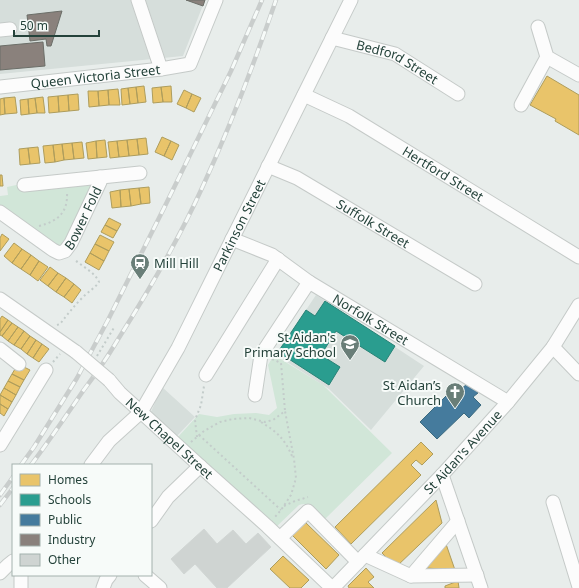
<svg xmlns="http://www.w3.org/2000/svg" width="579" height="588" font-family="'Noto Sans',sans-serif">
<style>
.built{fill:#d6dedb}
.green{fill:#d1e6d8}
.homes{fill:#e9c46a;stroke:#ae9d5c}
.schools{fill:#2a9d8f;stroke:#288276}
.public{fill:#457b9d;stroke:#3b6a7f}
.industry{fill:#8a817c;stroke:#6b6e68}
.building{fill:#cfd4d2;stroke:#d1d6d4}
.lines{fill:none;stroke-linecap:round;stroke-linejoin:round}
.minor-casing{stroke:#c5cac8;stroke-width:15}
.path{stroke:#c3ccca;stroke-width:2;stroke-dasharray:2 3;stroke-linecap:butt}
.minor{stroke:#fcfcfc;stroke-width:13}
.rail-casing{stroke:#c9cdcc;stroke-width:4.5}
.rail{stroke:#f7fbf9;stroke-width:3;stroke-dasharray:9;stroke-linecap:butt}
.minor-bridge-casing{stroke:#c5cac8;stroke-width:15;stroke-linecap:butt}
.minor-bridge{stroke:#fcfcfc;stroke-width:13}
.labels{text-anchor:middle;stroke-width:4;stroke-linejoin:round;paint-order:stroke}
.street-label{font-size:13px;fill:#24423a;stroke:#f7fbf9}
.poi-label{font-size:13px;fill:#24423a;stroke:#f7fbf9;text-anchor:end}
</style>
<rect width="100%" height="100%" fill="#e8edeb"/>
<!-- built -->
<path class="built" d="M 0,0 L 205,0 L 183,56 L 0,74 Z
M 316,295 L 424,366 L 371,430 L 329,389 L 276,355 Z
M 162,387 L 195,417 L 176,437 L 150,414 Z"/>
<!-- green -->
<path class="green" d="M 21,184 L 90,184 L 92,187 L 65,246 L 55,248 L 0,205 L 0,196 L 8,195 L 7,187 Z
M 274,355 L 323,385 L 392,453 L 324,520 C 316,511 312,501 299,505 L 273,530 L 177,438 L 199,414 L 217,417 L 234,414 L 256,413 L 269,415 L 277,408 L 268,365 Z"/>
<!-- homes -->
<path class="homes" d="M 547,76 L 579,95 L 579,135 L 555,121 L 556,119 L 530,105 Z
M 144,86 L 146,102 L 138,103 L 136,87 Z
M 171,86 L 172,102 L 163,102 L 161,87 Z
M 136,87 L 138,103 L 130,104 L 128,88 Z
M 161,87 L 163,102 L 153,103 L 152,88 Z
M 128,88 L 130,104 L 122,105 L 121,89 Z
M 118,89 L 120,105 L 109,105 L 108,90 Z
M 108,90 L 109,105 L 99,106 L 98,91 Z
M 184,90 L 192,94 L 186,108 L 177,104 Z
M 88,91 L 98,91 L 99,106 L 89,107 Z
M 78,94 L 79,110 L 69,111 L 68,95 Z
M 192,94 L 201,98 L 194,112 L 186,108 Z
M 68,95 L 69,111 L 59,112 L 58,96 Z
M 58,96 L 59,112 L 49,113 L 48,97 Z
M 15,97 L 17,113 L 5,114 L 4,98 Z
M 43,97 L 45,113 L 37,113 L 35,98 Z
M 4,98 L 5,114 L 0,115 L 0,99 Z
M 35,98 L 37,113 L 29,114 L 28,99 Z
M 28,99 L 29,114 L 21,115 L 20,100 Z
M 162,137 L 171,141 L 164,156 L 155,152 Z
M 146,138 L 148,154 L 139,155 L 137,139 Z
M 137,139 L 139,155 L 129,156 L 127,140 Z
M 105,140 L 107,157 L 97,158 L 96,141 Z
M 127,140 L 129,156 L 119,157 L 117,141 Z
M 96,141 L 97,158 L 88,159 L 86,143 Z
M 117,141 L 119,157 L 110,158 L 108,142 Z
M 171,141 L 179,145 L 172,160 L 164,156 Z
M 82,142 L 84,158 L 74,159 L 72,143 Z
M 72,143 L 74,159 L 64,160 L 62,144 Z
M 62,144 L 64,160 L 55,162 L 53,145 Z
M 53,145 L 55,162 L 45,163 L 43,146 Z
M 38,147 L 40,163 L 30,164 L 28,148 Z
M 28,148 L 30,164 L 20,165 L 19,149 Z
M 0,175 L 2,175 L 3,186 L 0,186 Z
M 149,187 L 150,203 L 141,204 L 139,188 Z
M 139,188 L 141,204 L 131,206 L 129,189 Z
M 129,189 L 131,206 L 121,207 L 120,190 Z
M 120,190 L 121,207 L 112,208 L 110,192 Z
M 109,218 L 121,224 L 117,231 L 105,225 Z
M 105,225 L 117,231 L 113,238 L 101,232 Z
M 2,234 L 9,239 L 0,251 L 0,238 Z
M 100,235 L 114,242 L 109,251 L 95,244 Z
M 14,243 L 22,249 L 12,263 L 4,256 Z
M 95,244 L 109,251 L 104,261 L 90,253 Z
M 22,249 L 31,255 L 21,269 L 12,263 Z
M 90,253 L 104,261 L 99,270 L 85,262 Z
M 31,255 L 39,261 L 30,275 L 21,269 Z
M 39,261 L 48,267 L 38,281 L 30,275 Z
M 50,267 L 58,273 L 48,286 L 40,280 Z
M 58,273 L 66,278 L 56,292 L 48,286 Z
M 66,278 L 74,284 L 64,297 L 56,292 Z
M 74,284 L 81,290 L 72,303 L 64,297 Z
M 2,316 L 8,320 L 0,332 L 0,319 Z
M 8,320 L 12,323 L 2,336 L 0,335 L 0,332 Z
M 12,323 L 18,327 L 8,341 L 2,336 Z
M 18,327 L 24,331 L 14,345 L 8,341 Z
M 24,331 L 30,336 L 21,349 L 14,345 Z
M 30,336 L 36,340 L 27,354 L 21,349 Z
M 36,340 L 42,344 L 33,358 L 27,354 Z
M 42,344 L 49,349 L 39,362 L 33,358 Z
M 18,364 L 30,370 L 24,380 L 12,374 Z
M 12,374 L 24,380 L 20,387 L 8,381 Z
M 8,381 L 20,387 L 16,395 L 4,388 Z
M 4,388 L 16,395 L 12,402 L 0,395 Z
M 0,395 L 12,402 L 8,409 L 0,404 Z
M 0,404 L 8,409 L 4,416 L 0,413 Z
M 421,442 L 433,454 L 422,465 L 416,460 L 411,465 L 421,475 L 351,544 L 335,527 Z
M 436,500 L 442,523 L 396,567 L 382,553 Z
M 305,522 L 339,555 L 326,569 L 292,535 Z
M 446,544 L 455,570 L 426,568 Z
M 283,556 L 309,580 L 301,588 L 290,588 L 270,569 Z
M 366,568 L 374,577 L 368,582 L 374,588 L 349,588 L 348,586 Z
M 458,581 L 459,588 L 445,588 L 445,586 Z"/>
<!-- schools -->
<path class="schools" d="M 325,301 L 395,346 L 385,362 L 336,331 L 321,355 L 340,367 L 329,385 L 278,352 L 306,310 L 315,316 Z"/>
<!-- public -->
<path class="public" d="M 468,383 L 478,393 L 473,397 L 481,405 L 469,418 L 464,413 L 437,439 L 420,422 L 454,388 L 458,392 Z"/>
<!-- industry -->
<path class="industry" d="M 186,0 L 205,0 L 203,6 Z
M 62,11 L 51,46 L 47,46 L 46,39 L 30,41 L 27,15 Z
M 43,42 L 45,66 L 0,70 L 0,46 Z"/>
<!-- building -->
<path class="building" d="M 204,529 L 217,544 L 233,530 L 246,544 L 258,533 L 271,547 L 227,588 L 217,588 L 195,564 L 184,574 L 171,559 Z"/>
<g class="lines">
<!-- minor casing -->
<g class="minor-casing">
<g id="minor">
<path d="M 138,0 L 161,69"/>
<path d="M 538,27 L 547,57 L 579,75"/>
<path d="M 0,30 L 10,29"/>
<path id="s1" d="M 332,38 L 395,54 L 458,94"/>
<path id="s2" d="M 0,87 L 161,69 L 190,64 L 216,0"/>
<path id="s3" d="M 304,95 L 349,116 L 579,257"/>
<path d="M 521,105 L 547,57"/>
<path id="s4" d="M 268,166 L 297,178 L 475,284"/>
<path d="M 24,185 L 140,173"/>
<path id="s5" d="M 0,212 L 53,250 L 59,253 L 65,251 L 71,243 L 100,182 L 100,177"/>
<path id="s6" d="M 232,239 L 272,255 L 309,282 L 508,402"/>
<path d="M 0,299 L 76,352"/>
<path d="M 553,347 L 579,374"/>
<path d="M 0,349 L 19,364"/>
<path d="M 206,375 L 278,259"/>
<path id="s7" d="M 109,380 L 120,393 L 141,412 L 200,466 L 267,526 L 332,588"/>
<path d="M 255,395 L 261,355 L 309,282"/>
<path d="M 0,445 L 46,370"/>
<path id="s8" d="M 91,465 L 109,441 L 141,412 L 178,348 L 351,0"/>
<path d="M 442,475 L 481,588"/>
<path d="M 553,502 L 579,587"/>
<path d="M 151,521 L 168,497 L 200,466"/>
<path d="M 280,538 L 308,511 L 358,562"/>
<path d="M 365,555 L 411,576 L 477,575"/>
<path d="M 0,573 L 8,565 L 13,561"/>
<path d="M 21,575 L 21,588"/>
<path d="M 145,575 L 160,588"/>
<path d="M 411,576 L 458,521"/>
<path d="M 103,588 L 106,580 L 110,575"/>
<path id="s9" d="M 333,588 L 442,475 L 508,402 L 553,347 L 579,305"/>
</g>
</g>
<!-- path -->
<path class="path" d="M 39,226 C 58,221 68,213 67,192
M 57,325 L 60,324 C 67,315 74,306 83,297 C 88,292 95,288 99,282 C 95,272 81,266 74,259
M 97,356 L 115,326
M 272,359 L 281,363 L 285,411
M 53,362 L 60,354
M 261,422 C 277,432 284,438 292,456
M 199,435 L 281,510
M 197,437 L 195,420 L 201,405 L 204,386
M 191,442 L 204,431 L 220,422 L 233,419 L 249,418 L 265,422 L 273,420 L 285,411 L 294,459 L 296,478 L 291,495 L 281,510 L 275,517
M 284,506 L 295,501 L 308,497"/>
<!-- minor -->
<use href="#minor" class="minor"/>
<!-- rail casing -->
<g class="rail-casing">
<path id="rail" d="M 21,465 L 34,447 L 77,378 L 108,320 L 165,206 L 231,71 L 262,0
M 31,465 C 49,441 66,416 83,391 C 95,375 107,358 117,341 C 148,292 178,241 202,188 C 230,127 254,64 276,0
M 0,495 L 13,477
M 0,505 L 13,488"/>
</g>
<!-- rail -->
<use href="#rail" class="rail"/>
<!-- minor-bridge casing -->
<g class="minor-bridge-casing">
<path id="minor-bridge" d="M 76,352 L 109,380"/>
</g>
<!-- minor-bridge -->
<use href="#minor-bridge" class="minor-bridge"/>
</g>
<!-- icons -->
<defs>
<g id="station-pin" transform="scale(1)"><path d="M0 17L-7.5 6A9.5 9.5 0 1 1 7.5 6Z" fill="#697e78" stroke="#f7fbf9"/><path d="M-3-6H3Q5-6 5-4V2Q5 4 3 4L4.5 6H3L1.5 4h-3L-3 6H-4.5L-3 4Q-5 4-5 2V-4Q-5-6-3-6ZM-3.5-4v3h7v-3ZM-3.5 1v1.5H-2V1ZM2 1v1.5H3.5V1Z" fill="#fff"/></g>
<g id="school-pin" transform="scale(1)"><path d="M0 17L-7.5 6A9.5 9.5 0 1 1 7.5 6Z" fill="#697e78" stroke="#f7fbf9"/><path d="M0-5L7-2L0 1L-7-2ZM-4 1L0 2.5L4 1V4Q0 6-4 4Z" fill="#fff"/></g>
<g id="church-pin" transform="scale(1)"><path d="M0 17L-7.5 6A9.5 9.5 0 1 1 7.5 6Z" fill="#697e78" stroke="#f7fbf9"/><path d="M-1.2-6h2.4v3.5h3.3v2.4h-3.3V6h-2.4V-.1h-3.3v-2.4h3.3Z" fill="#fff"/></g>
</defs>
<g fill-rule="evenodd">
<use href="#station-pin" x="140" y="263"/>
<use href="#school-pin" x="350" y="344"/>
<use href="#church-pin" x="455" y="392"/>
</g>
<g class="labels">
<!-- street labels -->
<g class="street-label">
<text dy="5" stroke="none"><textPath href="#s1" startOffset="70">Bedford Street</textPath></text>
<text dy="5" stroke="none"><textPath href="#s2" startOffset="96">Queen Victoria Street</textPath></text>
<text dy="5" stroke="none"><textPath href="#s3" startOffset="160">Hertford Street</textPath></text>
<text dy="5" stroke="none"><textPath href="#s5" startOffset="116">Bower Fold</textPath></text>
<text dy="5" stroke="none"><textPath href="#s4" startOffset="120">Suffolk Street</textPath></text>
<text dy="5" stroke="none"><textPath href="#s8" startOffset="284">Parkinson Street</textPath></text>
<text dy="5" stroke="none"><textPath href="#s6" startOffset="161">Norfolk Street</textPath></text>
<text dy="5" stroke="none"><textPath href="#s7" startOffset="84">New Chapel Street</textPath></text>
<text dy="5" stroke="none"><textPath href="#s9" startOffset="188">St Aidan's Avenue</textPath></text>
</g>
<!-- poi labels -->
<g class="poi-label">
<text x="154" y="268" text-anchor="start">Mill Hill</text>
<text x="336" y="342">St Aidan's<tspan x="336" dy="15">Primary School</tspan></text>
<text x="441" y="390">St Aidan’s<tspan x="441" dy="15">Church</tspan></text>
</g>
</g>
<!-- legend -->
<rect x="12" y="464" width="140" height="112" fill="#f7fbf9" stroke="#a3b1ad"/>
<rect x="20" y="474" width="20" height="12" fill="#e9c46a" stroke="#a3b1ad"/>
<text x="48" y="484" font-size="12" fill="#24423a">Homes</text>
<rect x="20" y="494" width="20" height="12" fill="#2a9d8f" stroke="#a3b1ad"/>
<text x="48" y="504" font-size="12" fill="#24423a">Schools</text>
<rect x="20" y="514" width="20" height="12" fill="#457b9d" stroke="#a3b1ad"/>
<text x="48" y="524" font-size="12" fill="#24423a">Public</text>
<rect x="20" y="534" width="20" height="12" fill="#8a817c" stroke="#a3b1ad"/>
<text x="48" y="544" font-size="12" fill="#24423a">Industry</text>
<rect x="20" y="554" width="20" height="12" fill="#cfd4d2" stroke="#a3b1ad"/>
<text x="48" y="564" font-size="12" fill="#24423a">Other</text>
<!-- scale -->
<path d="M14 30v6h85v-6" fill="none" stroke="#24423a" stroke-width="2"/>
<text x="20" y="30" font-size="12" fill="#24423a" stroke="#f7fbf9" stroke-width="3" paint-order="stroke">50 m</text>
</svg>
